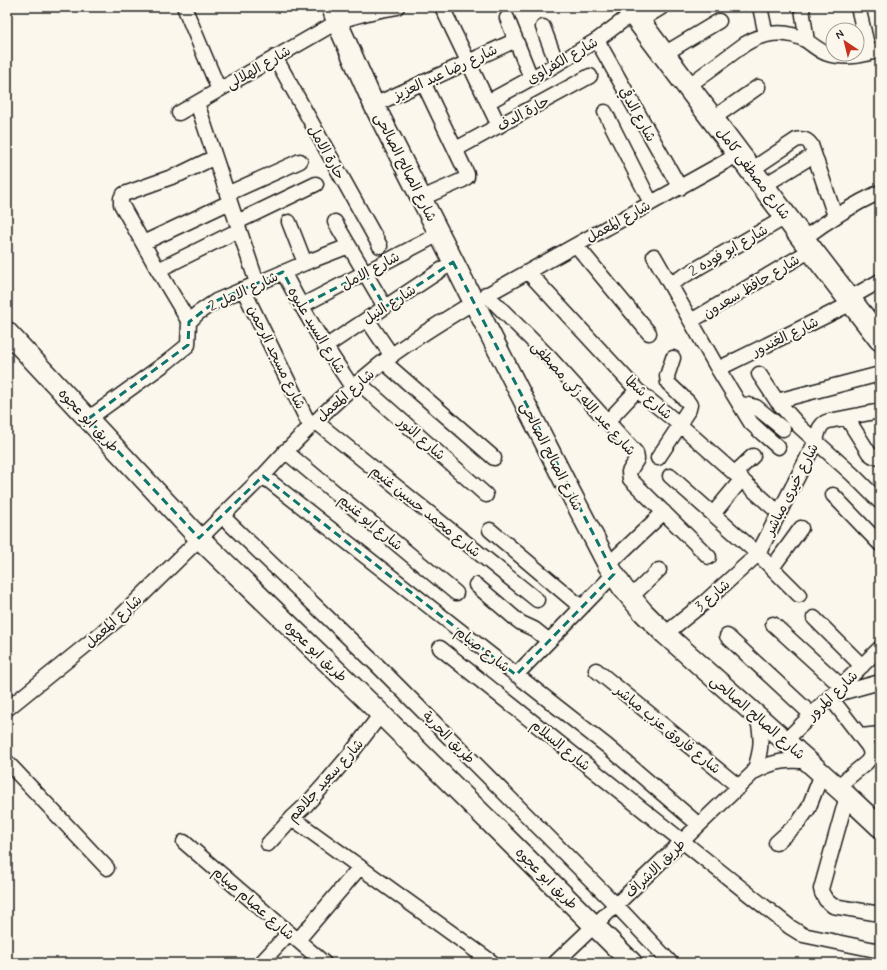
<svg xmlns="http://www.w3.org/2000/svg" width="887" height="970" font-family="Mynerve,'Playpen Sans Arabic',sans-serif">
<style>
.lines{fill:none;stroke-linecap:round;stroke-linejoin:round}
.street-casing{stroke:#1c1c1c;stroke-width:17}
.secondary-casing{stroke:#1c1c1c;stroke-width:23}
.primary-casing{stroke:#1c1c1c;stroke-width:25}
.street{stroke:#fbf7ec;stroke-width:14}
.secondary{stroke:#fbf7ec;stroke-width:20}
.primary{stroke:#fbf7ec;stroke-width:22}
.marked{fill:none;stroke:#0f766e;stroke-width:3;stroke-dasharray:8 5;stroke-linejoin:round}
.labels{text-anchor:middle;stroke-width:4;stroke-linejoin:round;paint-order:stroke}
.street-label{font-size:14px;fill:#1c1c1c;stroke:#fbf7ec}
</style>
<rect width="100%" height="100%" fill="#fbf7ec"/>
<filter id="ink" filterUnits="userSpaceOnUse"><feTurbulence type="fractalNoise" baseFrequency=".025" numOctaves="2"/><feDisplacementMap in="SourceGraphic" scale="8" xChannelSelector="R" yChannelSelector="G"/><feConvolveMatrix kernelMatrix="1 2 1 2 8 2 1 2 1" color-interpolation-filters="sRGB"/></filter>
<g filter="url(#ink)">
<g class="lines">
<!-- street casing -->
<g class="street-casing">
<path id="street" d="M 442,7 L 499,126
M 760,7 L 766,35
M 858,7 L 869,53
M 185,9 L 219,90
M 802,9 L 807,41
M 507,18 L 531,78
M 639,21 L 662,7
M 543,27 L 557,64
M 597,40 L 680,188
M 664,54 L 719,21
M 275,57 L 380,246
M 688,86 L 745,44 C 765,32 786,29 807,41 C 815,47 822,53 831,55 C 849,59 863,55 880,50
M 488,102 L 557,64 L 597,40 L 633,13
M 197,103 L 257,283
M 374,105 L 516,40
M 605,112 L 651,203
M 179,113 L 337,22 C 357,15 377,10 397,7
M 712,119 L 758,87
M 456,149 L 590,76
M 751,170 L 796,140 C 803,138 807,139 811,145 L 835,216
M 763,186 L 814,155
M 227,194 L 300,161
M 422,198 L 463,180 L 467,177 L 467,174 L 423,82
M 237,222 L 316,184
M 289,222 L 305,263
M 335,222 L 385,307
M 803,239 C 827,221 852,205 880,192
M 143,243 L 230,202
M 576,245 L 649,333
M 654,256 L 718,369 L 751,423 L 763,434 L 778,447
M 158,270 L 239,230
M 283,272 C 304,312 327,350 352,387
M 528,272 L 637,390 L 679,424 L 779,513
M 670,284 L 786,217
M 243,289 L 310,426
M 486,294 L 549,357 L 636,453 L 637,459 L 629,472 L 630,479 L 709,557
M 848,299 L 880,281
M 301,306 L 439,234
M 367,319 L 392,356
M 691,321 L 811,250
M 189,322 L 158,270 L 121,204 L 121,198 L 124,194 L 180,174 L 215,157
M 325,347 L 453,262
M 673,358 L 667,376 L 668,383 L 688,402 L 690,405 L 689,409 L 679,424
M 384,362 L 494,458
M 718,369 L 852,303
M 759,374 L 777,401 L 800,427 L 852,474 L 880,502
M 358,382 L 486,495
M 777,401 L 880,374
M 739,404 L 748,405 L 756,407 L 783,429
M 847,418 L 869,453 L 873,456 L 880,457
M 88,419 L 167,362 L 188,345 L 189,322 L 198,313 L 216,301 L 305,263 L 349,246
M 315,421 L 537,600
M 608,421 L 637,390
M 285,451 L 456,593
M 658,458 L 680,425
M 735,473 L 753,456
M 263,476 L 607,746 L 699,825
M 670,476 L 758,554 L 799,595
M 833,495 L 880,544
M 713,514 L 742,479
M 222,516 L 378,666 L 616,905 L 671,963
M 490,530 L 581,607
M 608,565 L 664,512
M 772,568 L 801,528
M 476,585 L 517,620 L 521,623 L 534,629 L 549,641
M 631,597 L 659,570
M 814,618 L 862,666
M 773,624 L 841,686
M 665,634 L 705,602 L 758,554 L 816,441 C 818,433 819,423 829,421 L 880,411
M 727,636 L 812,715
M 440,648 L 790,927 L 803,935 L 827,940 L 880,951
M 596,670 L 739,787
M 516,675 L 614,574
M 833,695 L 880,682
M 830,697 L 868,746 C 872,753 871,758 866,763 L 837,787
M 7,709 L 95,638 L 118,619 L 263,476 C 303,432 345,391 392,355 C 418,336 446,319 474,302 L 739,154
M 861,736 L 880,734
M 785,741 L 880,648
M 7,762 L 107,868
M 754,772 C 761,752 763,738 757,717
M 847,796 L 821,889 L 822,893 L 826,900 L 833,906 L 880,914
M 292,818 L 493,963
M 184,842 L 324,963
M 776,843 L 798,823 L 808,809 L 822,774
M 268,844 L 292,818 L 306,805 L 324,785 L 352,752 L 381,714
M 298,940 L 360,867
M 261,963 L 289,933
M 555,963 L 616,905 L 754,772 C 773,761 788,759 809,762"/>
</g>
<!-- secondary casing -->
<g class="secondary-casing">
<path id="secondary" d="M 332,7 L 337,22 L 374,105 L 565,482 L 608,565 L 623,588 L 643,612 L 665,634 L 847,796 L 880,827
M 7,332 L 199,538 L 381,714 L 632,963"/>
</g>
<!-- primary casing -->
<g class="primary-casing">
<path id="primary" d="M 628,7 L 803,239 L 880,339"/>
</g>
<!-- street -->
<use href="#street" class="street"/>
<!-- secondary -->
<use href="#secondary" class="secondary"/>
<!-- primary -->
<use href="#primary" class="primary"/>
</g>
</g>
<!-- marked area -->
<path class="marked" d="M 453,262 L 614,574 L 516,675 L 263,476 L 199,538 L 88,419 L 188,345 L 189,322 L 216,301 L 283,272 L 301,306 L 365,273 L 385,307 Z"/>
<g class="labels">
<!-- street labels -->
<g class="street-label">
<text transform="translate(562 60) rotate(-30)" y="5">شارع الكفراوى</text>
<text transform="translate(258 67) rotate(-30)" y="5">شارع الهلالى</text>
<text transform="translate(445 72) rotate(-25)" y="5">شارع رضا عبد العزيز</text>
<text transform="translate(523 113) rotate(-29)" y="5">حارة الدف</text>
<text transform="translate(638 114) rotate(61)" y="5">شارع الدقي</text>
<text transform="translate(327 152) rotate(61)" y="5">حارة الامل</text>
<text transform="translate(406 167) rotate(63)" y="5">شارع الصالح الصالحى</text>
<text transform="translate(754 173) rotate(53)" y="5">شارع مصطفى كامل</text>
<text transform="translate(618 221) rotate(-29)" y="5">شارع المعمل</text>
<text transform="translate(728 250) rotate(-30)" y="5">شارع ابو فوده 2</text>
<text transform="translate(370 270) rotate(-28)" y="5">شارع الامل</text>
<text transform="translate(751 286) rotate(-31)" y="5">شارع حافظ سعدون</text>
<text transform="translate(243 291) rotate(-25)" y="5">شارع الامل 2</text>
<text transform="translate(389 304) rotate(-33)" y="5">شارع النيل</text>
<text transform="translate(317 330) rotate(59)" y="5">شارع السيد عليوه</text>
<text transform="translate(785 336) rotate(-26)" y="5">شارع الغندور</text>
<text transform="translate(277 357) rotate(64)" y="5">شارع مسجد الرحمن</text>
<text transform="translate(345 395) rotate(-41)" y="5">شارع المعمل</text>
<text transform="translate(649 397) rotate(42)" y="5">شارع شطا</text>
<text transform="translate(584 398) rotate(48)" y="5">شارع عبد الله زكى مصطفى</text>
<text transform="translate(89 420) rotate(47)" y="5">طريق ابو عجوه</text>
<text transform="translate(422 438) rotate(41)" y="5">شارع النور</text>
<text transform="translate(552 456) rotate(63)" y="5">شارع الصالح الصالحى</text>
<text transform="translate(791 489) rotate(-63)" y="5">شارع خيرى مباشر</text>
<text transform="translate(426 511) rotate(39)" y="5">شارع محمد حسين غنيم</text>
<text transform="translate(371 522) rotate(40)" y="5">شارع ابو غنيم</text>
<text transform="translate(712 595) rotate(-40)" y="5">شارع 3</text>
<text transform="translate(113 621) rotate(-42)" y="5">شارع المعمل</text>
<text transform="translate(483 649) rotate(38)" y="5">شارع صيام</text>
<text transform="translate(316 651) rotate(44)" y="5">طريق ابو عجوه</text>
<text transform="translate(832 695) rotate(-44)" y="5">شارع المرور</text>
<text transform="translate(758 717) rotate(41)" y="5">شارع الصالح الصالحى</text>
<text transform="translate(668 729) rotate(39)" y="5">شارع فاروق عزب مباشر</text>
<text transform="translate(449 737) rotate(45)" y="5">طريق الحرية</text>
<text transform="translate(561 745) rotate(39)" y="5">شارع السلام</text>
<text transform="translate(325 780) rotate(-48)" y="5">شارع سعيد جلاهم</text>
<text transform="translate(655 868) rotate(-44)" y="5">طريق الاشراف</text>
<text transform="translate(547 878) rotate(45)" y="5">طريق ابو عجوه</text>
<text transform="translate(254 903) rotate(41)" y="5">شارع عصام صيام</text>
</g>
</g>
<!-- margin -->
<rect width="887" height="970" fill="none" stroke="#fbf7ec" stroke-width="24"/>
<rect x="12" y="12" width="863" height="946" fill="none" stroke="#1c1c1c" stroke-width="1.5" filter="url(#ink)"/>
<!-- north arrow -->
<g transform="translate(845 42) rotate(325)"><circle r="19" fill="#fbf7ec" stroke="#a29f99"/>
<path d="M0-3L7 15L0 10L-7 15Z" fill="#c8321e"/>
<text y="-6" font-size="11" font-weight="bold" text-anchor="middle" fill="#1c1c1c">N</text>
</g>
</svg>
